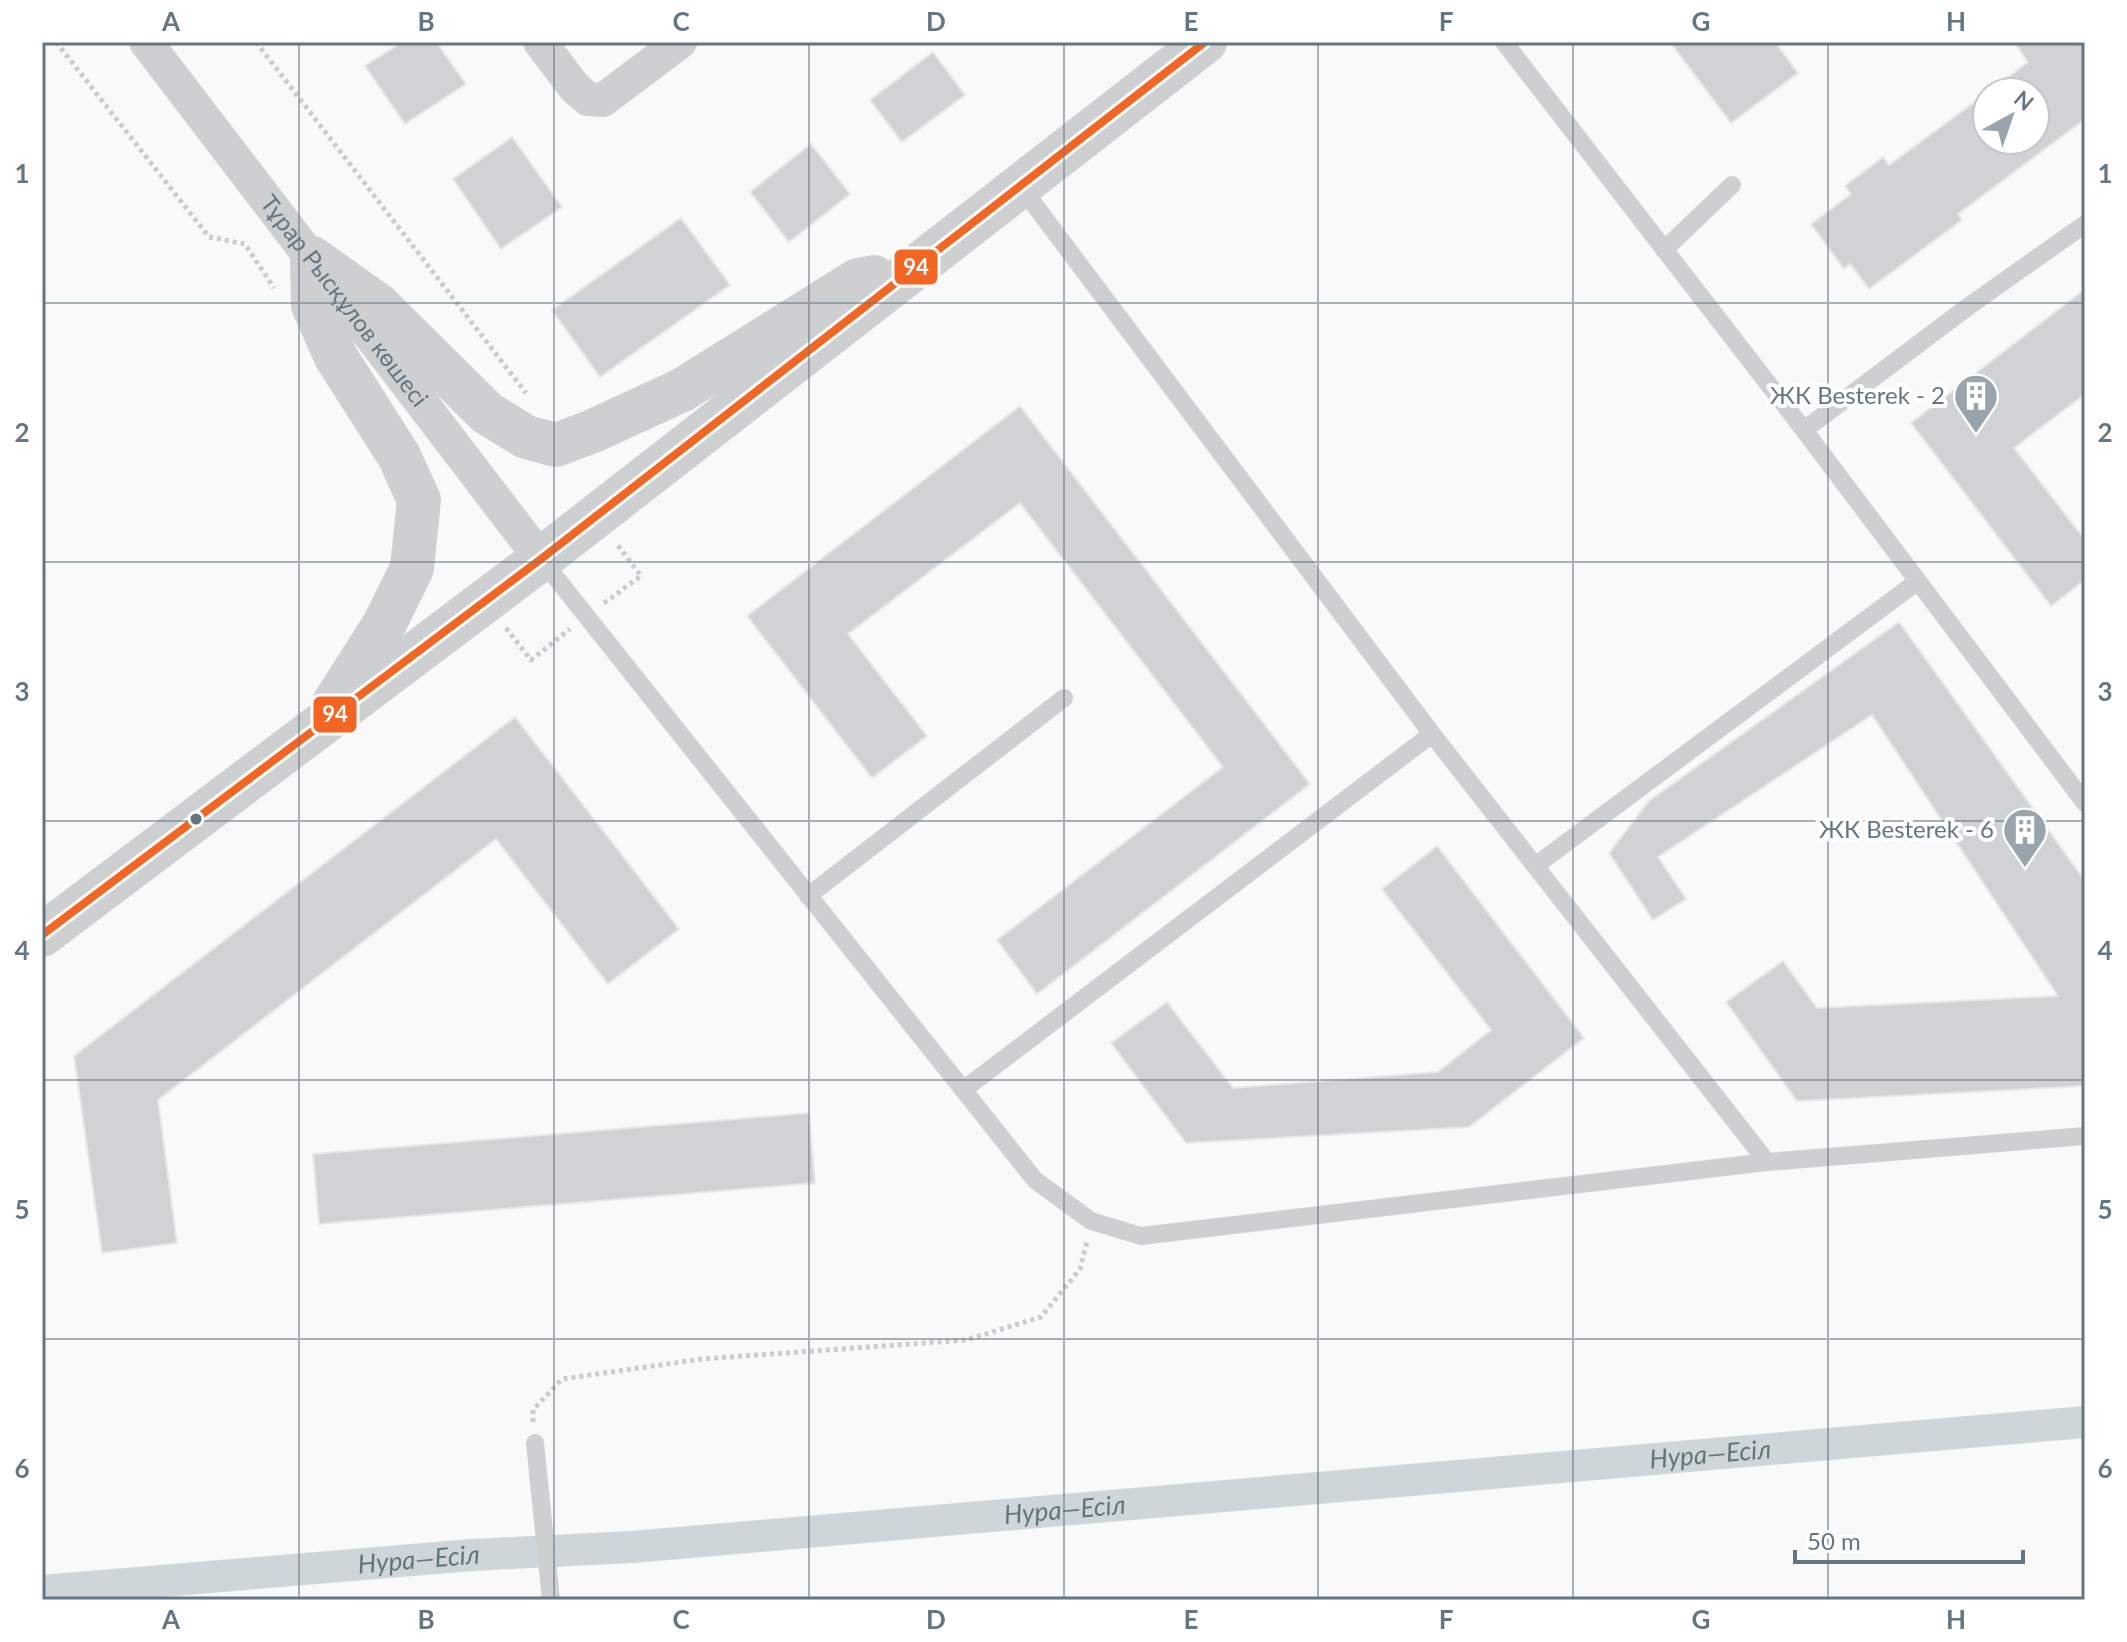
<svg xmlns="http://www.w3.org/2000/svg" width="2127" height="1642" font-family="Lato,sans-serif">
<style>
.lines{fill:none;stroke-linecap:round;stroke-linejoin:round}
.canal{stroke:#ced6d9;stroke-width:32}
.building{fill:#d0d2d3;stroke:#e8e8e8;stroke-width:2}
.path{stroke:#cbcccd;stroke-width:5;stroke-dasharray:4 4;stroke-linecap:butt}
.service{stroke:#cecfd0;stroke-width:18}
.minor{stroke:#cecfd0;stroke-width:34}
.tertiary{stroke:#cecfd0;stroke-width:44}
.bus-1-casing{stroke:#fff;stroke-width:14}
.bus-1{stroke:#f26522;stroke-width:8}
.grid{fill:none;stroke:#657683;stroke-width:2;stroke-opacity:0.55}
.bus-dot{fill:#657683;stroke:#fff;stroke-width:3}
.labels{text-anchor:middle;stroke-width:8;stroke-linejoin:round;paint-order:stroke}
.street-label{font-size:24px;fill:#657683;stroke:#fff}
.poi-label{font-size:24px;fill:#657683;stroke:#fff;text-anchor:end}
.water-label{font-size:26px;font-style:italic;fill:#60757c;stroke:#fff}
.line-badge{stroke:#fff;stroke-width:3}
.badge-label{font-size:22px;text-anchor:middle;font-weight:bold;fill:#fff}
.neatline{fill:none;stroke:#657683;stroke-width:3}
.grid-label{font-size:26px;text-anchor:middle;font-weight:bold;fill:#657683}
</style>
<rect width="100%" height="100%" fill="#f9f9f9"/>
<g class="lines">
<!-- canal -->
<path class="canal" id="s1" d="M 42,1591 L 472,1555 L 632,1547 L 2085,1422"/>
</g>
<!-- building -->
<path class="building" d="M 402,42 L 436,42 L 466,84 L 405,124 L 365,66 Z
M 1670,42 L 1775,42 L 1798,73 L 1731,123 Z
M 2014,42 L 2085,42 L 2085,119 L 1958,214 L 1962,220 L 1869,289 L 1850,264 L 1844,269 L 1811,224 L 1851,194 L 1845,186 L 1883,157 L 1889,165 L 1987,93 L 1987,140 L 2035,140 L 2035,92 L 1988,92 L 2028,62 Z
M 933,52 L 965,95 L 902,142 L 870,100 Z
M 512,137 L 562,207 L 501,249 L 453,179 Z
M 811,144 L 850,194 L 789,242 L 750,192 Z
M 681,218 L 730,285 L 600,377 L 552,310 Z
M 2085,289 L 2085,394 L 2014,448 L 2085,540 L 2085,580 L 2051,606 L 1911,423 Z
M 1020,406 L 1310,784 L 1037,994 L 997,940 L 1223,767 L 1020,503 L 848,634 L 927,736 L 872,778 L 747,616 Z
M 1899,622 L 2085,881 L 2085,1086 L 1797,1101 L 1726,1002 L 1783,961 L 1817,1008 L 2058,996 L 1872,715 L 1658,857 L 1686,899 L 1653,920 L 1609,853 L 1649,801 Z
M 515,717 L 679,929 L 608,984 L 496,839 L 158,1100 L 177,1243 L 102,1253 L 74,1056 Z
M 1437,846 L 1584,1038 L 1469,1127 L 1186,1143 L 1111,1043 L 1167,1002 L 1233,1088 L 1438,1072 L 1491,1030 L 1382,889 Z
M 809,1113 L 815,1183 L 319,1224 L 313,1154 Z"/>
<g class="lines">
<!-- path -->
<path class="path" d="M 56,42 L 209,237 L 245,244 L 274,288
M 256,42 L 526,393
M 604,603 L 641,576 L 617,544
M 506,628 L 531,660 L 570,629
M 533,1422 L 533,1410 L 562,1379 L 702,1359 L 966,1340 L 1041,1317 L 1080,1269 L 1087,1242"/>
<!-- service -->
<path class="service" d="M 1504,42 L 1804,430 L 1969,306 L 2085,224
M 1021,187 L 1432,734 L 1767,1162
M 1664,250 L 1732,185
M 1804,430 L 2085,803
M 541,559 L 1035,1180 L 1091,1221 L 1141,1236 L 1767,1162 L 2085,1136
M 1535,866 L 1918,581
M 808,896 L 1064,698
M 963,1090 L 1432,734
M 535,1443 L 551,1600"/>
<!-- minor -->
<g class="minor">
<path id="s2" d="M 146,42 L 541,559"/>
<path d="M 540,42 L 575,88 L 588,99 L 603,100 L 680,42"/>
</g>
<!-- tertiary -->
<path class="tertiary" d="M 312,258 L 378,305 L 487,413 L 526,437 L 556,445 L 593,431 L 682,390 L 858,280 L 874,277
M 312,258 L 313,305 L 336,357 L 399,456 L 419,500 L 412,568 L 385,623 L 334,703
M 42,935 L 541,559 L 1205,42"/>
<!-- bus-1 casing -->
<g class="bus-1-casing">
<path id="bus-1" d="M 42,935 L 541,559 L 1205,42"/>
</g>
<!-- bus-1 -->
<use href="#bus-1" class="bus-1"/>
</g>
<!-- grid -->
<path class="grid" d="M 299,42 L 299,1600M 554,42 L 554,1600M 809,42 L 809,1600M 1064,42 L 1064,1600M 1318,42 L 1318,1600M 1573,42 L 1573,1600M 1828,42 L 1828,1600M 42,303 L 2085,303M 42,562 L 2085,562M 42,821 L 2085,821M 42,1080 L 2085,1080M 42,1339 L 2085,1339"/>
<!-- icons -->
<defs>
<g id="building-pin" transform="scale(2.3)"><path d="M0 17L-7.5 6A9.5 9.5 0 1 1 7.5 6Z" fill="#99a4ac" stroke="#fff"/><path d="M-4-6H4V6H1V3H-1V6H-4ZM-2.5-4.3h1.7v1.8h-1.7ZM.8-4.3h1.7v1.8H.8ZM-2.5-1h1.7V.8h-1.7ZM.8-1h1.7V.8H.8Z" fill="#fff"/></g>
</defs>
<g fill-rule="evenodd">
<use href="#building-pin" x="1976" y="396"/>
<use href="#building-pin" x="2025" y="830"/>
</g>
<!-- markers -->
<circle class="bus-dot" cx="196" cy="819" r="7"/>
<g class="labels">
<!-- street labels -->
<g class="street-label">
<text dy="8" stroke="none"><textPath href="#s2" startOffset="326">Тұрар Рысқұлов көшесі</textPath></text>
</g>
<!-- poi labels -->
<g class="poi-label">
<text x="1945" y="404">ЖК Besterek - 2</text>
<text x="1994" y="838">ЖК Besterek - 6</text>
</g>
<!-- water labels -->
<g class="water-label">
<text dy="9" stroke="none"><textPath href="#s1" startOffset="1674">Нура—Есіл</textPath></text>
<text dy="9" stroke="none"><textPath href="#s1" startOffset="1026">Нура—Есіл</textPath></text>
<text dy="9" stroke="none"><textPath href="#s1" startOffset="378">Нура—Есіл</textPath></text>
</g>
</g>
<g class="line-badge">
<rect x="893" y="248" width="46" height="38" rx="8" fill="#f26522"/>
<rect x="312" y="695" width="46" height="39" rx="8" fill="#f26522"/>
</g>
<g class="badge-label">
<text x="916" y="275">94</text>
<text x="335" y="722">94</text>
</g>
<!-- border -->
<rect width="2127" height="1642" fill="none" stroke="#ffffff" stroke-width="88"/>
<!-- north arrow -->
<g transform="translate(2011 116) rotate(40)"><circle r="38" fill="#ffffff" stroke="#c1c8cd" stroke-width="2"/>
<path d="M0-6L14 30L0 20L-14 30Z" fill="#99a4ac"/>
<text y="-12" font-size="22" font-weight="bold" text-anchor="middle" fill="#657683">N</text>
</g>
<!-- scale -->
<path d="M1795 1550v12h228v-12" fill="none" stroke="#657683" stroke-width="4"/>
<text x="1807" y="1550" font-size="24" fill="#657683" stroke="#ffffff" stroke-width="6" paint-order="stroke">50 m</text>
<rect x="44" y="44" width="2039" height="1554" class="neatline"/>
<g class="grid-label">
<text x="171" y="31">A</text>
<text x="426" y="31">B</text>
<text x="681" y="31">C</text>
<text x="936" y="31">D</text>
<text x="1191" y="31">E</text>
<text x="1446" y="31">F</text>
<text x="1701" y="31">G</text>
<text x="1956" y="31">H</text>
<text x="22" y="183">1</text>
<text x="2105" y="183">1</text>
<text x="22" y="442">2</text>
<text x="2105" y="442">2</text>
<text x="22" y="701">3</text>
<text x="2105" y="701">3</text>
<text x="22" y="960">4</text>
<text x="2105" y="960">4</text>
<text x="22" y="1219">5</text>
<text x="2105" y="1219">5</text>
<text x="22" y="1478">6</text>
<text x="2105" y="1478">6</text>
<text x="171" y="1629">A</text>
<text x="426" y="1629">B</text>
<text x="681" y="1629">C</text>
<text x="936" y="1629">D</text>
<text x="1191" y="1629">E</text>
<text x="1446" y="1629">F</text>
<text x="1701" y="1629">G</text>
<text x="1956" y="1629">H</text>
</g>
</svg>
